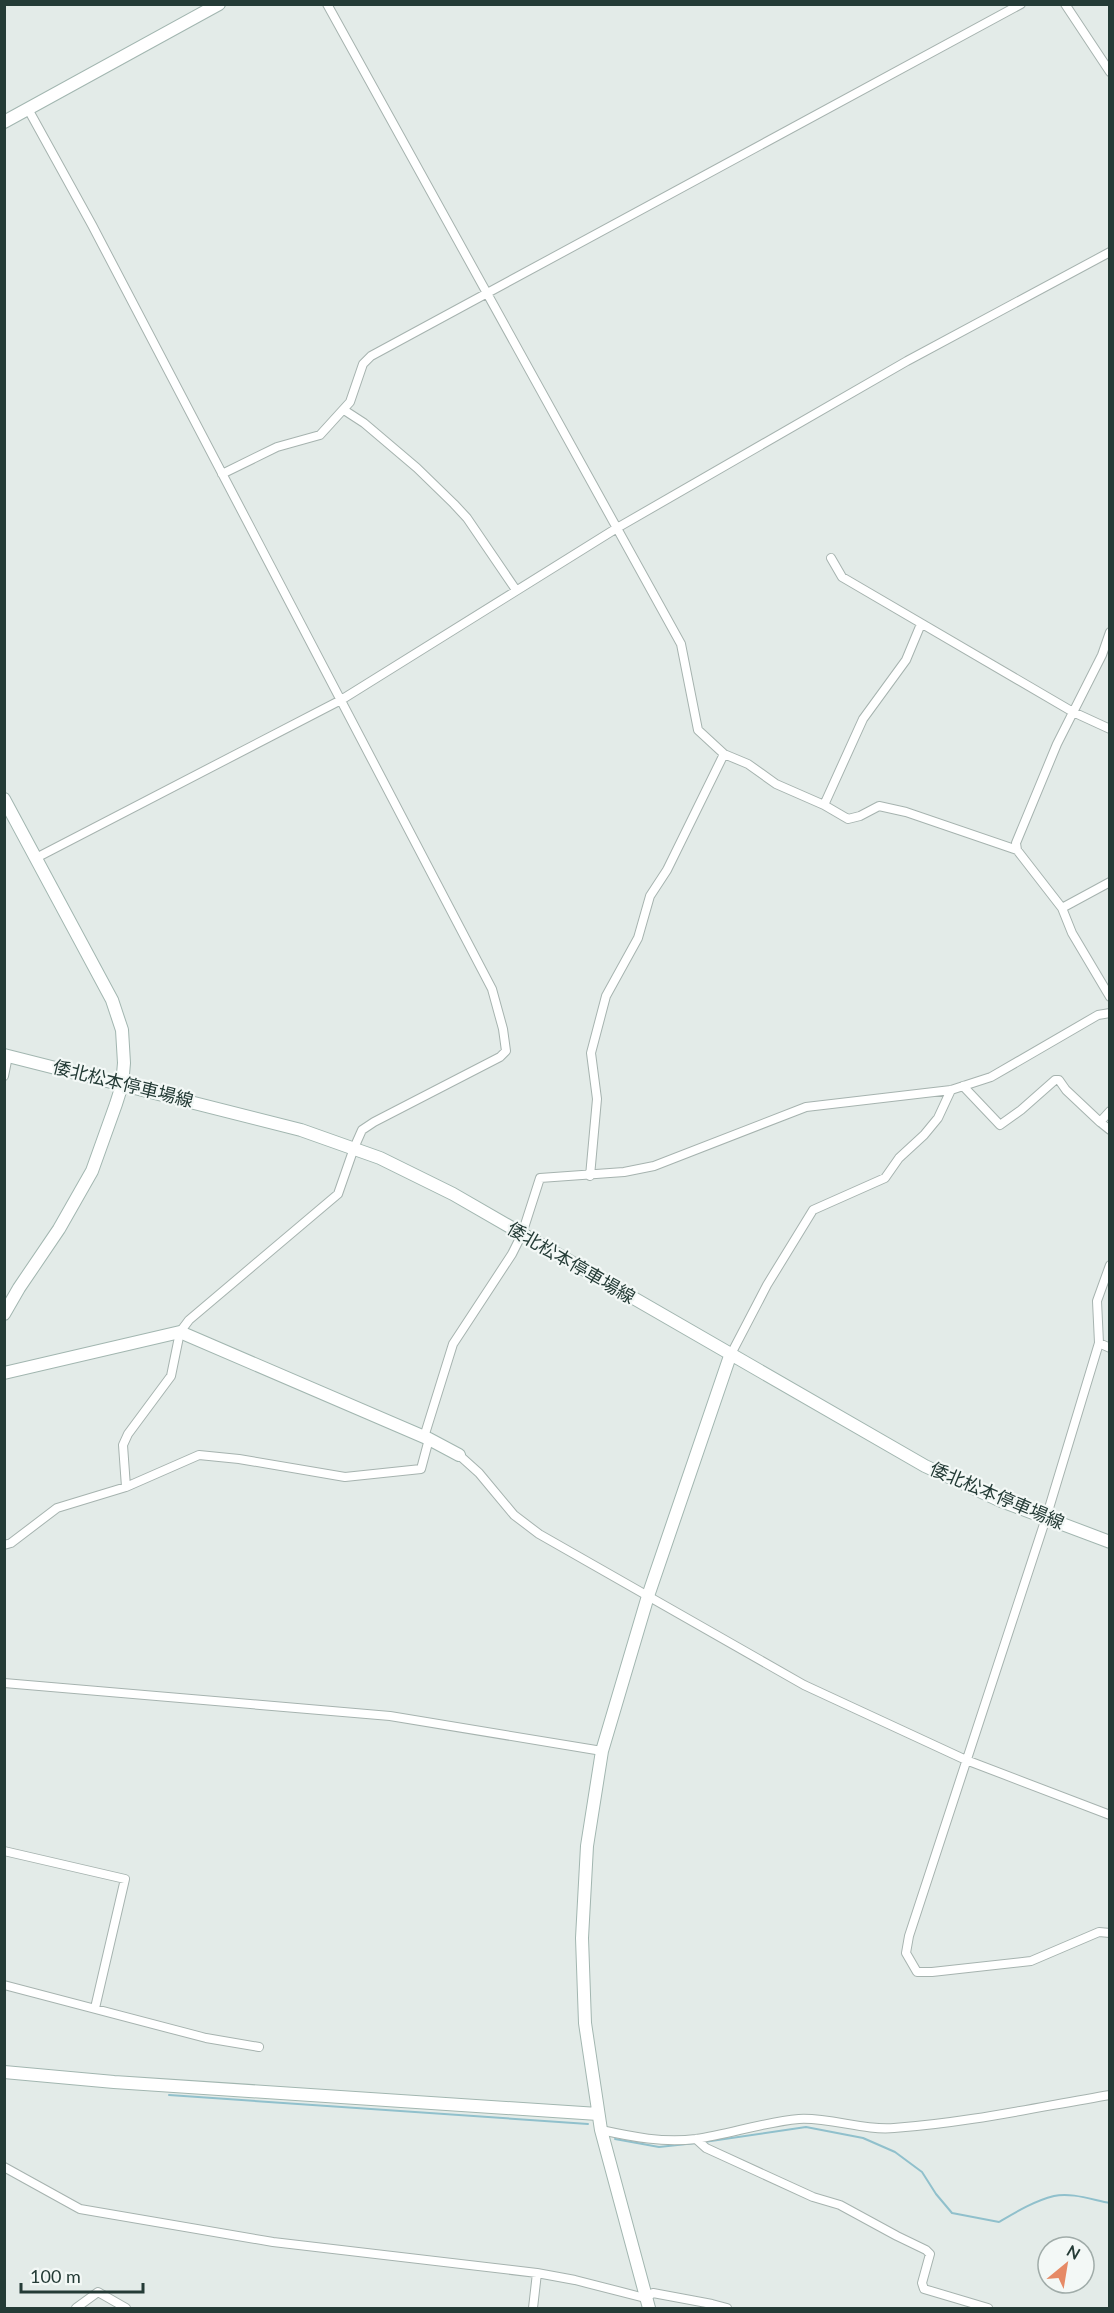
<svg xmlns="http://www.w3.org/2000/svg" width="1114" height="2313" font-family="Lato,'Noto Sans JP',sans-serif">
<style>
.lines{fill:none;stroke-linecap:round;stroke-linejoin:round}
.stream{stroke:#90c0cc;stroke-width:2}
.street-casing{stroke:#a6b3af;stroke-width:10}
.secondary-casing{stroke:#a2b6b0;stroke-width:14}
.street{stroke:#fff;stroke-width:8}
.secondary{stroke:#fff;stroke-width:12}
.labels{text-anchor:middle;stroke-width:4.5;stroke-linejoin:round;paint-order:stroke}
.street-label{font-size:18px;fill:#243b36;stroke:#f3f8f6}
</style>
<rect width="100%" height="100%" fill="#e3ebe8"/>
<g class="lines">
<!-- stream -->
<path class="stream" d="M 169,2095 L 588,2124
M 615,2139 L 659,2147 L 696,2143
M 704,2142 L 806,2127 L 863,2138 L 895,2152 L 922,2172 L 936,2194 L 952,2213 L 999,2222 C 1016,2212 1034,2201 1054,2196 C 1071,2192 1093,2200 1110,2203"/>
<!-- street casing -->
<g class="street-casing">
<path id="street" d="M 327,4 L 681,644 L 698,730 L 724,754 L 748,764 L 776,784 L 824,805 L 848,819 L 860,816 L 879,806 L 906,812 L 1017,850 L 1062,908 L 1072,933 L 1110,997
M 1065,4 L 1110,72
M 28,109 L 92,225 L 492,989 L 503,1029 L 506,1051 L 500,1057 L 374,1122 L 362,1130 L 354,1148 L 338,1194 L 189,1320 L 180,1332 L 171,1376 L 128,1434 L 123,1445 L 126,1487
M 344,410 L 364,423 L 417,468 L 454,504 L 467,518 L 516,590
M 222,474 L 277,447 L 320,435 L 350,402 L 363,364 L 371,356 L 1021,4
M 831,558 L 842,577 L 1073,712 L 1110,729
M 824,805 L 863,719 L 906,660 L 921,624
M 1017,850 L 1016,843 L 1057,744 L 1102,655 L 1110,632
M 36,858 L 341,700 L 617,528 L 907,361 L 1110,252
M 1062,908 L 1110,882
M 4,1076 L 8,1056
M 963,1086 L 1000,1125 L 1021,1110 L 1055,1080 L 1059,1080 L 1066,1090 L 1100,1122 L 1110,1111
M 1100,1122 L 1110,1130
M 590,1176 L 597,1099 L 591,1053 L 606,996 L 638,938 L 650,896 L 667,870 L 724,754
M 1110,1265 L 1097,1301 L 1099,1343 L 1046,1518 L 909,1936 L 906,1953 L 917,1972 L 932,1972 L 1031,1961 L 1099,1932 L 1110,1933
M 1099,1343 L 1110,1348
M 730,1356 L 767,1285 L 813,1210 L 885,1178 L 899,1158 L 924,1135 L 938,1118 L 951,1090
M 424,1437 L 453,1344 L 512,1254 L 522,1234 L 540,1178 L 624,1172 L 654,1166 L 806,1107 L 951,1090 L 991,1077 L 1098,1015 L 1110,1013
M 459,1455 L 479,1473 L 514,1515 L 539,1534 L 804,1685 L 966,1760 L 1110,1815
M 4,1545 L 11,1543 L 57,1508 L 126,1487 L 199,1455 L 239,1459 L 345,1477 L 421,1469 L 429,1439
M 4,1683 L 390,1716 L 602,1751
M 4,1851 L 125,1879 L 95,2008
M 4,1985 L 206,2038 L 259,2047
M 601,2130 C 633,2137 663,2143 696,2139 C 730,2134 764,2122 799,2119 C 829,2117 865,2131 894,2128 C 966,2123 1038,2107 1110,2095
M 696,2139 L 706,2148 L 813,2197 L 840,2205 L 897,2236 L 926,2250 L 930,2254 L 922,2283 L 924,2289 L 988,2308
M 4,2167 L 80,2209 L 273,2242 L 537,2273 L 575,2280 L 645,2298 L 653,2293 L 712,2304 L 727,2308
M 76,2308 L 98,2292 L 126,2308
M 533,2308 L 537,2273"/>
</g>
<!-- secondary casing -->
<g class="secondary-casing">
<path id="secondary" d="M 4,122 L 219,4
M 4,799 L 112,1000 L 122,1030 L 124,1063 L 122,1085 L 116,1104 L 92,1171 L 59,1229 L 19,1288 L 4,1314
M 4,1055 L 301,1130 L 380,1158 L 453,1194 L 925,1466 L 1001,1501 L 1110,1542
M 4,1373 L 180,1332 L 429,1439 L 459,1455
M 4,2072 L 114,2082 L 598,2114
M 649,2308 L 601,2130 L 585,2023 L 582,1938 L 587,1846 L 602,1751 L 648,1596 L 730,1356"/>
</g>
<!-- street -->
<use href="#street" class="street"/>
<!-- secondary -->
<use href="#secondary" class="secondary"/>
</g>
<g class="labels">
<!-- street labels -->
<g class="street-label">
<text transform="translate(123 1084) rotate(14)" y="6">倭北松本停車場線</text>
<text transform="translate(571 1263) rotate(30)" y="6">倭北松本停車場線</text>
<text transform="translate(997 1496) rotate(23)" y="6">倭北松本停車場線</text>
</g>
</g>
<!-- border -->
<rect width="1114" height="2313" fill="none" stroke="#243b36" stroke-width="12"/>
<!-- north arrow -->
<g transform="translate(1066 2265) rotate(30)"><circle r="28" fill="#f3f8f6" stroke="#a0aca9" stroke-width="1.5"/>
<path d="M0-4.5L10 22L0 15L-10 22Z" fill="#e68a66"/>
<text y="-9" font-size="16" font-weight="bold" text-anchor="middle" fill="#243b36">N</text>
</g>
<!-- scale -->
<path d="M21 2283v9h122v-9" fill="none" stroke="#243b36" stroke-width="3"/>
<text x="30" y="2283" font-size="18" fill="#243b36" stroke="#f3f8f6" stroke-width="4.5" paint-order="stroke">100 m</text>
</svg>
